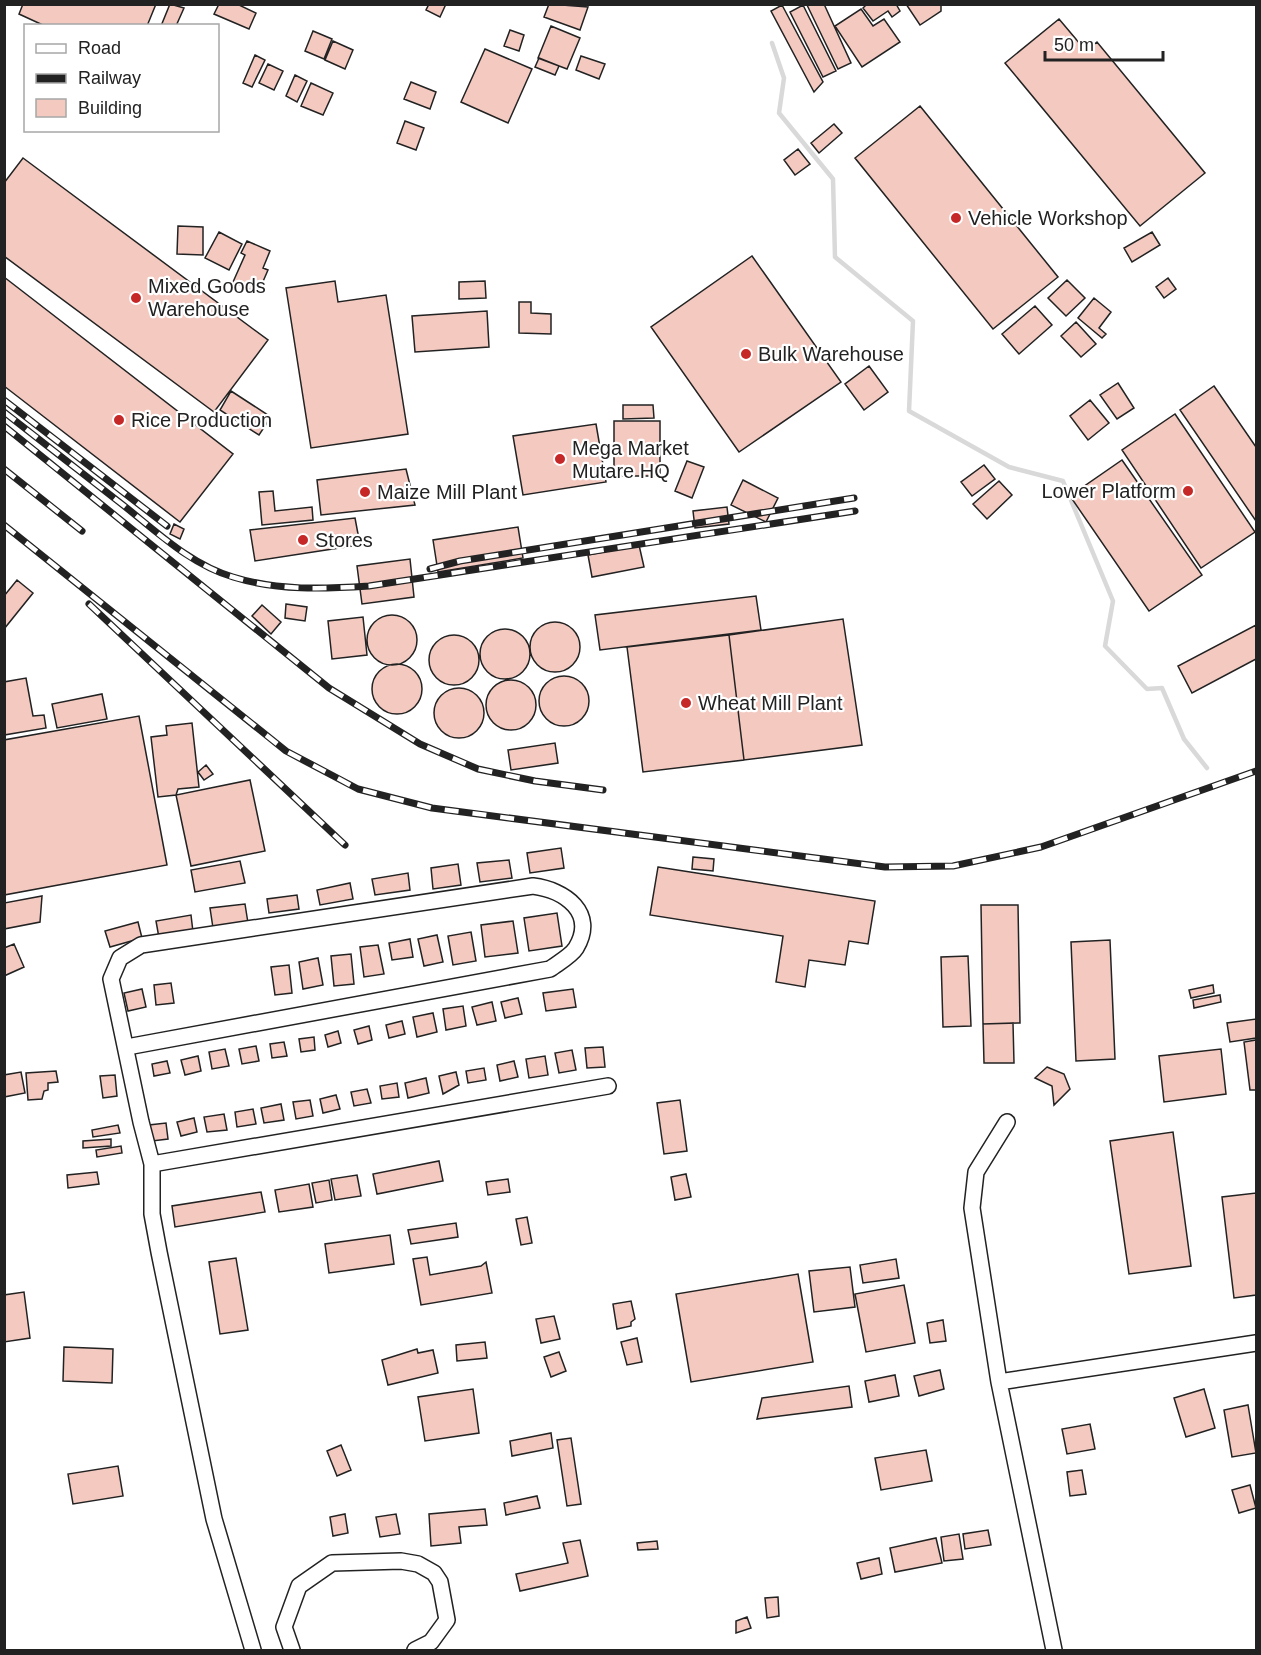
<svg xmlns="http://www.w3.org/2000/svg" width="1261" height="1655" font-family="Helvetica,sans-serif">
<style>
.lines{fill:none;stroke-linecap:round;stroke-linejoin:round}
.stream{stroke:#d9d9d9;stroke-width:4.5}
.building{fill:#f3c9c0;stroke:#222;stroke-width:1.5}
.street-casing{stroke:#222;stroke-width:18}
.street{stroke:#fff;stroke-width:15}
.rail-casing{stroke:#222;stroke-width:7}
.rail{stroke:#fff;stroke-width:4.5;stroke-dasharray:14;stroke-linecap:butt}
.poi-dot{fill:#c62828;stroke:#fff;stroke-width:2}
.labels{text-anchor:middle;stroke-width:4.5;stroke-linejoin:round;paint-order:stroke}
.poi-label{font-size:20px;fill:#222;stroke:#fff;text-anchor:start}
</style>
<rect width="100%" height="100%" fill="#fff"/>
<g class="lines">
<!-- stream -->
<path class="stream" d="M 772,43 L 784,78 L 779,113 L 833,179 L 835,257 L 913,321 L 909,411 L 1009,467 L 1063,481 L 1113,601 L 1105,646 L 1147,689 L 1162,688 L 1184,739 L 1207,768"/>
</g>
<!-- building -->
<path class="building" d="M 23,4 L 156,4 L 147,26 L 45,26 L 19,14 Z
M 170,4 L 184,8 L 176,26 L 161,26 Z
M 219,4 L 237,4 L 256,13 L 249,29 L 214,14 Z
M 429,4 L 446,4 L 440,17 L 426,10 Z
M 549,4 L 588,7 L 580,30 L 544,17 Z
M 824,4 L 851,63 L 838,69 L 807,5 Z
M 867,4 L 896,4 L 900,11 L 892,17 L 888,11 L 873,21 L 863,8 Z
M 906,4 L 941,4 L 941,11 L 920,25 Z
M 782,5 L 823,82 L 814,92 L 771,11 Z
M 803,5 L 836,71 L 823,77 L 790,12 Z
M 861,9 L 873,26 L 884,19 L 900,42 L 862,67 L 835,26 Z
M 1059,19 L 1086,51 L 1097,42 L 1205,173 L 1140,226 L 1005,63 Z
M 551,26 L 580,38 L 567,69 L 538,58 Z
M 510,30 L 524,35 L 519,51 L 504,46 Z
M 313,31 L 332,39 L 324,59 L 305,51 Z
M 333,41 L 353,50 L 345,69 L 325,60 Z
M 485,49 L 532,69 L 508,123 L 461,102 Z
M 255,55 L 265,60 L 252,87 L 243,83 Z
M 581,56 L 605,64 L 599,79 L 576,70 Z
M 539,58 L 559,66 L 555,75 L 535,67 Z
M 268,64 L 283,71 L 274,90 L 259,83 Z
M 295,75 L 307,81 L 297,102 L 286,96 Z
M 411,82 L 436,92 L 430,109 L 404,99 Z
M 311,83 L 333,93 L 323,115 L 301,106 Z
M 920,106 L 1058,277 L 993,329 L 855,158 Z
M 405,121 L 424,128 L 416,150 L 397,143 Z
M 834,124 L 842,133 L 819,153 L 811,143 Z
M 798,149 L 810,164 L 795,175 L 784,160 Z
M 23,158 L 268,340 L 214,412 L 4,256 L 4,183 Z
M 178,226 L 203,227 L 203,255 L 177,254 Z
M 219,232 L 242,244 L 229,270 L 205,258 Z
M 1152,232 L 1160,245 L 1132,262 L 1124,248 Z
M 247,241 L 270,251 L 263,268 L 268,270 L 258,293 L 233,282 L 245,255 L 241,253 Z
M 752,256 L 841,382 L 739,452 L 651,327 Z
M 4,277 L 233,454 L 180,522 L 4,386 Z
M 1168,278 L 1176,289 L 1164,298 L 1156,287 Z
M 1067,280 L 1085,298 L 1066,316 L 1048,298 Z
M 335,281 L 338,302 L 386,295 L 408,434 L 311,448 L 286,288 Z
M 485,281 L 486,298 L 459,299 L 459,282 Z
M 1094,298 L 1111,312 L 1099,328 L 1106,334 L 1102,338 L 1078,318 Z
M 519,302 L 531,302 L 531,313 L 551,314 L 551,334 L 519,333 Z
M 1035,306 L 1052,325 L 1019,354 L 1002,334 Z
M 487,311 L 489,347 L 415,352 L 412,316 Z
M 1076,322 L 1096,344 L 1081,357 L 1061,336 Z
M 869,366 L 888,392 L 864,410 L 845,384 Z
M 1118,383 L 1134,408 L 1117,419 L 1100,395 Z
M 1214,386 L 1256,447 L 1256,521 L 1180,410 Z
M 231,391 L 271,417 L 259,435 L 220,410 Z
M 1090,400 L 1109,423 L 1088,440 L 1070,416 Z
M 623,405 L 653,405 L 654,418 L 623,419 Z
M 1175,414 L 1255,532 L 1201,568 L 1122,450 Z
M 614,421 L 660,421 L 660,476 L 614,476 Z
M 596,424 L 606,482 L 523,495 L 513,436 Z
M 1122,460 L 1202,575 L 1149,611 L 1070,496 Z
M 687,461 L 704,467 L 692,498 L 675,491 Z
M 984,465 L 995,479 L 972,496 L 961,482 Z
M 406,469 L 415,505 L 321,515 L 317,480 Z
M 743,480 L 778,498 L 766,522 L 731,505 Z
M 999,481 L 1012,495 L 987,519 L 973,504 Z
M 273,491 L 275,511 L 312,507 L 313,520 L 262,525 L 259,492 Z
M 727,507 L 729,524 L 695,528 L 693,511 Z
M 355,518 L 358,534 L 352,546 L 255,561 L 250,530 Z
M 174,524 L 184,529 L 180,539 L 170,534 Z
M 518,527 L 523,558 L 438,572 L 433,540 Z
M 639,545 L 644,567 L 592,577 L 588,555 Z
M 410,559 L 414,597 L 362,604 L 357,566 Z
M 17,580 L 33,593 L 4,629 L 4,596 Z
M 756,596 L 761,630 L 600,650 L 595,615 Z
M 286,604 L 307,607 L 305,621 L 285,618 Z
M 262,605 L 281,622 L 271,634 L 252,616 Z
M367 640a25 25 0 1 1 50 0a25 25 0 1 1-50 0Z
M 363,617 L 367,655 L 332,659 L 328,621 Z
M 843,619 L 862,745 L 744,760 L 729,635 Z
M530 647a25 25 0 1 1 50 0a25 25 0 1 1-50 0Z
M 1256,625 L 1256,659 L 1192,693 L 1178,666 Z
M480 654a25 25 0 1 1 50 0a25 25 0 1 1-50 0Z
M 729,635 L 744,760 L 643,772 L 627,647 Z
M429 660a25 25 0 1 1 50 0a25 25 0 1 1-50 0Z
M372 689a25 25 0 1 1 50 0a25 25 0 1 1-50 0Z
M539 701a25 25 0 1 1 50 0a25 25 0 1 1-50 0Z
M 26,678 L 33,716 L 44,715 L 46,728 L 4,735 L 4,682 Z
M486 705a25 25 0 1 1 50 0a25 25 0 1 1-50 0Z
M434 713a25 25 0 1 1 50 0a25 25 0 1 1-50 0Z
M 102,694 L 107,719 L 57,728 L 52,704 Z
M 139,716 L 167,865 L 4,895 L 4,740 Z
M 192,723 L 199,787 L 178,789 L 176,795 L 158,797 L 151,737 L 167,735 L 166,726 Z
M 555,743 L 558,763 L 511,770 L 508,750 Z
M 206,765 L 213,774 L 204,780 L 198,772 Z
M 250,780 L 265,851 L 191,866 L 176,795 Z
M 561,848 L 564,868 L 530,873 L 527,853 Z
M 693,857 L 714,859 L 713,871 L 692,869 Z
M 509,860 L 512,878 L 480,882 L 477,863 Z
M 240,861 L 245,883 L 195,892 L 191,870 Z
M 458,864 L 461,885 L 433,889 L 431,868 Z
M 658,867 L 875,901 L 868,944 L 849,941 L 845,965 L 809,960 L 805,987 L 776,982 L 783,936 L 650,915 Z
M 408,873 L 410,890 L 375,895 L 372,879 Z
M 350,883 L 353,899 L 320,905 L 317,890 Z
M 297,895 L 299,909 L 269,913 L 267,899 Z
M 42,896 L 40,922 L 4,929 L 4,903 Z
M 245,904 L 248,923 L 213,928 L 210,908 Z
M 981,905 L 1018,905 L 1020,1023 L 983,1024 Z
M 557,913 L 562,946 L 529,951 L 524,918 Z
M 191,915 L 193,932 L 159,938 L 156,921 Z
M 513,921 L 518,953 L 485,957 L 481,925 Z
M 138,922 L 142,938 L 110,947 L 105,931 Z
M 471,932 L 476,961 L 453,965 L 448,936 Z
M 437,935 L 443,962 L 424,966 L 418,939 Z
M 410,939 L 413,957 L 392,960 L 389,943 Z
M 1110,940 L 1115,1059 L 1076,1061 L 1071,942 Z
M 14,944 L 24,967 L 4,976 L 4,948 Z
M 378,945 L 384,974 L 364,977 L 360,947 Z
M 351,954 L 354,984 L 334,986 L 331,956 Z
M 968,956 L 971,1026 L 943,1027 L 941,957 Z
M 318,958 L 323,985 L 303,989 L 299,962 Z
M 289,965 L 292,993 L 275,995 L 271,967 Z
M 171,983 L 174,1003 L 156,1005 L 154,985 Z
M 1213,985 L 1214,993 L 1191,998 L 1189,990 Z
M 142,989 L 146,1007 L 128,1011 L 124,993 Z
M 573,989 L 576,1007 L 546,1011 L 543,993 Z
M 1220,995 L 1221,1002 L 1194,1008 L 1193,1000 Z
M 518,998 L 522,1014 L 505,1018 L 501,1002 Z
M 492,1002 L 496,1021 L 477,1025 L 472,1007 Z
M 463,1006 L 466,1026 L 446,1030 L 443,1009 Z
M 433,1013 L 437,1032 L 417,1037 L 413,1017 Z
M 1256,1019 L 1256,1038 L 1230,1042 L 1227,1023 Z
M 402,1021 L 405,1034 L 389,1038 L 386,1025 Z
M 1013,1023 L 1014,1063 L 984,1063 L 983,1024 Z
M 369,1026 L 372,1040 L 358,1044 L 354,1030 Z
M 338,1031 L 341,1043 L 328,1047 L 325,1035 Z
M 314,1037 L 315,1050 L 301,1052 L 299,1039 Z
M 1256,1040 L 1256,1090 L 1250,1090 L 1244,1042 Z
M 284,1042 L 287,1056 L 272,1058 L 270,1044 Z
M 256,1046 L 259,1061 L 242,1064 L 239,1049 Z
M 603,1047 L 605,1067 L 587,1068 L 585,1048 Z
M 225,1049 L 229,1066 L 212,1069 L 209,1052 Z
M 1221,1049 L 1226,1094 L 1164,1102 L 1159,1056 Z
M 572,1050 L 576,1070 L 559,1073 L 555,1053 Z
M 198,1056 L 201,1071 L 185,1075 L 181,1060 Z
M 545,1056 L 548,1075 L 529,1078 L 526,1059 Z
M 167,1061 L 170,1073 L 154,1076 L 152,1064 Z
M 514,1061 L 518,1077 L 500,1081 L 497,1065 Z
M 1047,1067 L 1064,1074 L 1070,1089 L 1054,1105 L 1052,1086 L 1035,1078 Z
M 484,1068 L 486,1080 L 468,1083 L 466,1071 Z
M 56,1071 L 58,1082 L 48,1083 L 48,1090 L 44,1091 L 42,1099 L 28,1100 L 26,1073 Z
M 21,1072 L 25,1093 L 4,1097 L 4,1075 Z
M 456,1072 L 459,1085 L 443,1094 L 439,1076 Z
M 115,1075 L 117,1096 L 103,1098 L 100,1076 Z
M 426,1078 L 429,1093 L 408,1098 L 405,1083 Z
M 397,1083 L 399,1097 L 382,1099 L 380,1086 Z
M 367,1089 L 371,1103 L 354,1106 L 351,1092 Z
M 336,1095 L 340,1109 L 323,1113 L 320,1099 Z
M 310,1100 L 313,1116 L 296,1119 L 293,1102 Z
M 680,1100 L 687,1151 L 664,1154 L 657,1103 Z
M 281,1104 L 284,1120 L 264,1123 L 261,1108 Z
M 253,1109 L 256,1124 L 237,1127 L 235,1112 Z
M 224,1114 L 227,1130 L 207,1132 L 204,1117 Z
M 194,1118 L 197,1132 L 181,1136 L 177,1122 Z
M 166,1123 L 168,1139 L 152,1141 L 149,1125 Z
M 118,1125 L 120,1133 L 93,1137 L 92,1130 Z
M 1173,1132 L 1191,1266 L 1129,1274 L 1110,1141 Z
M 111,1139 L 111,1146 L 83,1148 L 83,1141 Z
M 121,1146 L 122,1153 L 97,1157 L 96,1150 Z
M 439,1161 L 443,1181 L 377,1194 L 373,1174 Z
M 97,1172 L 99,1184 L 68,1188 L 67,1175 Z
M 686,1174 L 691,1197 L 675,1200 L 671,1177 Z
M 357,1175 L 361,1196 L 335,1200 L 331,1179 Z
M 508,1179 L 510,1192 L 488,1195 L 486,1182 Z
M 329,1180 L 332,1200 L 316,1203 L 312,1183 Z
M 309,1184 L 313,1207 L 279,1212 L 275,1190 Z
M 261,1192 L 265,1212 L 175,1227 L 172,1206 Z
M 1256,1193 L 1256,1295 L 1234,1298 L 1222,1197 Z
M 527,1217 L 532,1243 L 521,1245 L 516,1219 Z
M 456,1223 L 458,1237 L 411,1244 L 408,1230 Z
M 390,1235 L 394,1264 L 329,1273 L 325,1244 Z
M 427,1257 L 430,1275 L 481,1266 L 486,1262 L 492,1293 L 421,1305 L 413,1259 Z
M 236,1258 L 248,1330 L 220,1334 L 209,1262 Z
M 896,1259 L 899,1278 L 863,1283 L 860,1265 Z
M 850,1267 L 855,1307 L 814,1312 L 809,1271 Z
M 798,1274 L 813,1362 L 691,1382 L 676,1294 Z
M 904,1285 L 915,1343 L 866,1352 L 855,1294 Z
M 24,1292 L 30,1338 L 4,1342 L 4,1295 Z
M 631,1301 L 635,1319 L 631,1322 L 631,1326 L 617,1329 L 613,1304 Z
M 554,1316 L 560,1339 L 541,1343 L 536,1319 Z
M 943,1320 L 946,1341 L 930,1343 L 927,1323 Z
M 637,1338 L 642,1362 L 627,1365 L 621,1342 Z
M 485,1342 L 487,1358 L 457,1361 L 456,1345 Z
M 64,1347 L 113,1349 L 112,1383 L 63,1381 Z
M 417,1349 L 418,1353 L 433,1350 L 438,1373 L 388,1385 L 382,1360 Z
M 559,1352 L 566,1371 L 551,1377 L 544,1357 Z
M 940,1370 L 944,1389 L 919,1396 L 914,1376 Z
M 895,1375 L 899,1396 L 869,1402 L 865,1381 Z
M 849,1386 L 852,1407 L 757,1419 L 762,1398 Z
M 473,1389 L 479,1433 L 425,1441 L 418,1397 Z
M 1204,1389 L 1215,1428 L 1186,1437 L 1174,1398 Z
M 1248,1405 L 1256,1453 L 1232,1457 L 1224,1410 Z
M 1090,1424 L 1095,1449 L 1067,1454 L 1062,1429 Z
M 551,1433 L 553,1448 L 512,1456 L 510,1441 Z
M 571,1438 L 581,1504 L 567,1506 L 557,1440 Z
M 341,1445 L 351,1470 L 337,1476 L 327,1451 Z
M 926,1450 L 932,1481 L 881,1490 L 875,1458 Z
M 118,1466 L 123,1496 L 73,1504 L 68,1474 Z
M 1082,1470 L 1086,1494 L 1070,1496 L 1067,1472 Z
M 1250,1485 L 1256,1508 L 1239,1513 L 1232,1490 Z
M 537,1496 L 540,1508 L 506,1515 L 504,1503 Z
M 485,1509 L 487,1525 L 459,1527 L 461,1543 L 431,1546 L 429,1514 Z
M 345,1514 L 348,1533 L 333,1536 L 330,1517 Z
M 396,1514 L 400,1534 L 380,1537 L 376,1517 Z
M 988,1530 L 991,1545 L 965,1549 L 963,1534 Z
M 959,1534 L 963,1559 L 944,1561 L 941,1537 Z
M 936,1538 L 942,1563 L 895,1572 L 890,1548 Z
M 580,1540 L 588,1576 L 520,1591 L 516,1574 L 568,1563 L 563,1543 Z
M 657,1541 L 658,1549 L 638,1550 L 637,1543 Z
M 879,1558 L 882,1574 L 861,1579 L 857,1563 Z
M 778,1597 L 779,1616 L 767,1618 L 765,1598 Z
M 747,1617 L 751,1628 L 736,1633 L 736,1621 Z"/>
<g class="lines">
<!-- street casing -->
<g class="street-casing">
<path id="street" d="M 127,1047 L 550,969 C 558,963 571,956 576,948 C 597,913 565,890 533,886 L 141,945 L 120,958 L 111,979 L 141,1122 L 152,1164 L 152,1214 L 159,1252 L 214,1519 L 253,1650
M 1007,1122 L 976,1172 L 972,1208 L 999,1382 L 1054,1650
M 152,1164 L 608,1086
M 999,1382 L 1256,1343
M 292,1650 L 284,1627 L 299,1586 L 332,1563 L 401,1561 L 418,1564 L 434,1573 L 440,1582 L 447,1620 L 431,1642 L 415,1650"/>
</g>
<!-- street -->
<use href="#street" class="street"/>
<!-- rail casing -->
<g class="rail-casing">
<path id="rail" d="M 4,400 L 167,526
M 4,412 C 44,443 83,474 123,505 C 157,532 191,565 233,577 C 278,591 324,589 369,586 L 855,511
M 4,426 L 329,688 L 420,744 L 478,769 L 535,781 L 603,790
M 4,469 L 82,531
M 4,525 L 286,751 L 358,789 L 432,808 L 885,867 L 953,866 L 1041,847 L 1256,771
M 430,569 L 460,561 L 854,498
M 89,604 L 345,845"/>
</g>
<!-- rail -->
<use href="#rail" class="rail"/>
</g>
<!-- markers -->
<g class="poi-dot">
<circle cx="956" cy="218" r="6"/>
<circle cx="136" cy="298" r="6"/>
<circle cx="746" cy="354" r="6"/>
<circle cx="119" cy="420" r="6"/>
<circle cx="560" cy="459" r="6"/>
<circle cx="1188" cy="491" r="6"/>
<circle cx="365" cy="492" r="6"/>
<circle cx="303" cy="540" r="6"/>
<circle cx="686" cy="703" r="6"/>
</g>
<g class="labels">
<!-- poi labels -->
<g class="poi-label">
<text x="968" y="225">Vehicle Workshop</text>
<text x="148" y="293">Mixed Goods<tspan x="148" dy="23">Warehouse</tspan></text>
<text x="758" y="361">Bulk Warehouse</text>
<text x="131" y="427">Rice Production</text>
<text x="572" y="455">Mega Market<tspan x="572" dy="23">Mutare HQ</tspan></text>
<text x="1176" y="498" text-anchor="end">Lower Platform</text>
<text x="377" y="499">Maize Mill Plant</text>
<text x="315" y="547">Stores</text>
<text x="698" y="710">Wheat Mill Plant</text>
</g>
</g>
<!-- border -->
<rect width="1261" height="1655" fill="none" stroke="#222222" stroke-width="12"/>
<!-- legend -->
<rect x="24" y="24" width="195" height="108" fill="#ffffff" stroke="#a7a7a7" stroke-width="1.5"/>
<rect x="36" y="44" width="30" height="9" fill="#ffffff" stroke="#a7a7a7" stroke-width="1.5"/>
<text x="78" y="54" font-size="18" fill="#222222">Road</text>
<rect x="36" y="74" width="30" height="9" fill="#222222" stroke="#a7a7a7" stroke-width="1.5"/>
<text x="78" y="84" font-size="18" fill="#222222">Railway</text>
<rect x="36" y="99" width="30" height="18" fill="#f3c9c0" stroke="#a7a7a7" stroke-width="1.5"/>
<text x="78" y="114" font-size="18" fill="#222222">Building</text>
<!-- scale -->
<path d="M1045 51v9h118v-9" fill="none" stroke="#222222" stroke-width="3"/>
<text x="1054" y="51" font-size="18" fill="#222222" stroke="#ffffff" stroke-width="4.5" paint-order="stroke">50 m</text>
</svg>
